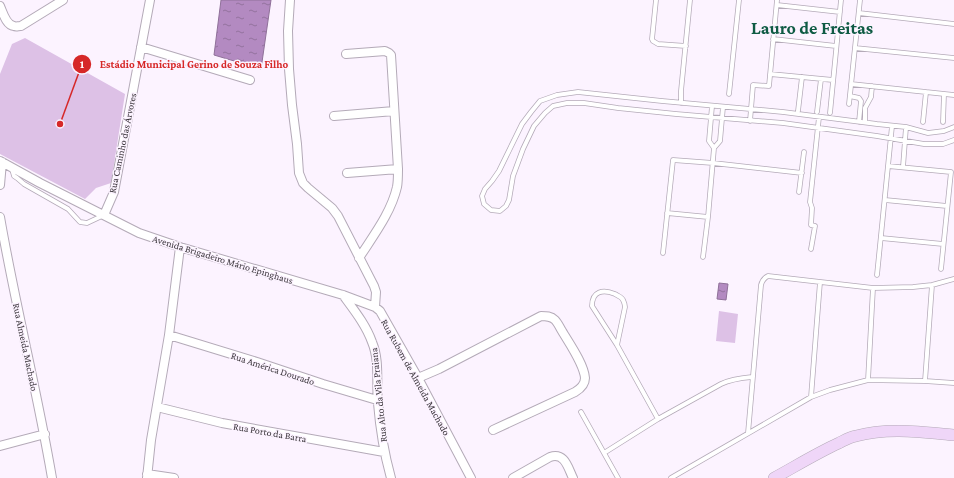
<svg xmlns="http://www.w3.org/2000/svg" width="954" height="478" font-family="'Crimson Pro',serif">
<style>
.green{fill:#ddc1e6}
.water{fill:url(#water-ripples);stroke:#8f7099}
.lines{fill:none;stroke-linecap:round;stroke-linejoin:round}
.lane-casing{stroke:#b4aab8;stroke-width:5.5}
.street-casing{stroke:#b4aab8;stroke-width:10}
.secondary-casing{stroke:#b4aab8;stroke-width:12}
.lane{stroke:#fff;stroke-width:4}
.street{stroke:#fff;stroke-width:8}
.secondary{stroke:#efd6f8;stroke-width:11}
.labels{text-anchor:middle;stroke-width:3;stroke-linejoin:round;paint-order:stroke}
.street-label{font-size:10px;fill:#3a353b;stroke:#fcf3ff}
.town-label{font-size:18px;font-weight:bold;fill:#0f5b44;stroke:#fcf3ff}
.leader{fill:none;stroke:#d62828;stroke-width:1.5}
.callout-dot{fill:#d62828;stroke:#fcf3ff;stroke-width:1.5}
.mark-label{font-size:12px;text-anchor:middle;font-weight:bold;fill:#fff}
.callout-label{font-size:11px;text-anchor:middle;font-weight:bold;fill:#d62828;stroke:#fcf3ff;stroke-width:3;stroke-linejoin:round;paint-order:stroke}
</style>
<defs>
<pattern id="water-ripples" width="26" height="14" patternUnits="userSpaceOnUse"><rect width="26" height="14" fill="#b38ac1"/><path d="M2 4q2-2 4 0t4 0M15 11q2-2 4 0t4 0" fill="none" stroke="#93729e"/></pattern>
</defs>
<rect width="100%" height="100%" fill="#fcf3ff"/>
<!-- green -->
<path class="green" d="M 25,38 L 125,94 L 111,183 L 96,188 L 85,199 L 0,154 L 0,74 L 12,44 Z
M 719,311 L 738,314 L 735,343 L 716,341 Z"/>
<!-- water -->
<path class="water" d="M 221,0 L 271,0 L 261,69 L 214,55 Z
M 719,283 L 728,284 L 726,300 L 717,299 Z"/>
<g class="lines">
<!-- lane casing -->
<g class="lane-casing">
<path id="lane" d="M 656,0 L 652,39 L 653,41 L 658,44 L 686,46
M 777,5 L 840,12
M 859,13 L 954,24
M 773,39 L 836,46
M 855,48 L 954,58
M 770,74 L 833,80
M 851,84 L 954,95
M 729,94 L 739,0
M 850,96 L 859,98 L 861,101 L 859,122
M 681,103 L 681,91 L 690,0
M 849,104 L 860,0
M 798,111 L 802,77
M 817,112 L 821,79
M 830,113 L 841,0
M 750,121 L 753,85 L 769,86 L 777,0
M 865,122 L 865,108 L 871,97 L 872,86
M 923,122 L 926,92
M 943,122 L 944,94
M 954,127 L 944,131 L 928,133 L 906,127 L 877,124 L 783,112 L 662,101 L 578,92 L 557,95 L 540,101 L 531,112 L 522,124 L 499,171 L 492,181 L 485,189 L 482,196 L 484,204 L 491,210 L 500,211 L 506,206 L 509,200 L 513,176 L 523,149 L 534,126 L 545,113 L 553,106 L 567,103 L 584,103 L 618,108 L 676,114 L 783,123 L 877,136 L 924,144 L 943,144 L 954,140
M 714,148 L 720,141 L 723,107
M 888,166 L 951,172 L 941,269
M 903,167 L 906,127
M 12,169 L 14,176 L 17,178 L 24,184 L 68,209 L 80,222 L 87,223 L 104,215
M 799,192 L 804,152
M 885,200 L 947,206
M 667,213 L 708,217
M 881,238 L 943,244
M 811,249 L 815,226 L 811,225 L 812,208 L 810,202 L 819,117
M 663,253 L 673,160 L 713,163 L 802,173
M 703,257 L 708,217 L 714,148 L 709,141 L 712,106
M 877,275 L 892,126
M 617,345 L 625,307 C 625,305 624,302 623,300 C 622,297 618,296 615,294 C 603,289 592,291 592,306 L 617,345 L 658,419
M 868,380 L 873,288
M 925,381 L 932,285
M 811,397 L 820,282
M 581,412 L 618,478
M 748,433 L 761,285 C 762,281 764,278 768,276 L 873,288 L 913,287 L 932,285 L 954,279
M 604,453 L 658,419 L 721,384 C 731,379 741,378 752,377
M 671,478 L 811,397 L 830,390 L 868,380 L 925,381 L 954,383"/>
</g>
<!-- street casing -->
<g class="street-casing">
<path id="street" d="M 290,0 L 288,31 L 289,69 L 292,105 L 297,144 L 299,173 L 303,183 L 308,188 L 332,208 L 338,216 L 374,286 L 376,292 L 375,307
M 0,6 C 3,13 6,25 14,26 C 16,27 18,26 21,26 L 63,0
M 141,47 L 250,80
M 346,54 L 385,51 L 389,53 L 391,55 L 398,169 C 398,175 398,182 397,187 C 391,213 373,236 359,258
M 334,116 L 394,111
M 0,161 L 40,183 L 139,233 L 180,247 L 343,295 L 375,307 L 380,311 L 418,378 L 471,478
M 347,173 L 398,169
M 0,185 L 2,162
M 104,215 L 114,192 L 150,0
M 0,217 C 15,304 37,390 52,478
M 343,295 C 354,310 366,325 372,342 C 380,361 376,382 378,403 C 380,428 384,453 391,478
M 169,335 L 257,362 L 323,384 L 377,400
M 418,378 L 439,369 L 541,316 C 546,316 551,316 555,320 C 558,323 560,328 562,331 C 569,343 584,364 585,378 C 585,385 580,389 575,392 L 493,430
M 157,407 L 222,423 L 384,452
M 0,446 L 45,434
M 147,474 L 174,478
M 147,478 L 151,440 L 169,335 L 180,247
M 513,478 L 550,457 C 565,452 568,468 573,478"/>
</g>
<!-- secondary casing -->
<g class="secondary-casing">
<path id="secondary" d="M 774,478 C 796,466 817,453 839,443 C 845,440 850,437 856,436 C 888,427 922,432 954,435"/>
</g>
<!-- lane -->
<use href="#lane" class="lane"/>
<!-- street -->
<use href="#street" class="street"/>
<!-- secondary -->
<use href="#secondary" class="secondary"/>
</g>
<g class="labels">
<!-- street labels -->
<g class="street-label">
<text transform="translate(122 143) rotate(-78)" y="4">Rua Caminho das Árvores</text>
<text transform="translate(223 259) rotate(17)" y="4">Avenida Brigadeiro Mário Epinghaus</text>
<text transform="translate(26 347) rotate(78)" y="4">Rua Almeida Machado</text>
<text transform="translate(273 368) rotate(18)" y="4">Rua América Dourado</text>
<text transform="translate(416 377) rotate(61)" y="4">Rua Rubem de Almeida Machado</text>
<text transform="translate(378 395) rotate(-96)" y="4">Rua Alto da Vila Praiana</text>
<text transform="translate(270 432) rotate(10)" y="4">Rua Porto da Barra</text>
</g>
<!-- town labels -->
<g class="town-label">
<text x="812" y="34">Lauro de Freitas</text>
</g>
</g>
<!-- callouts -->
<path class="leader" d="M60 124L82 64"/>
<g class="callout-dot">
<circle cx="60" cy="124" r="4"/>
<circle cx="82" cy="64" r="10"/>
</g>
<g class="mark-label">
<text x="82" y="68">1</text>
</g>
<g class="callout-label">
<text x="194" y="68">Estádio Municipal Gerino de Souza Filho</text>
</g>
</svg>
